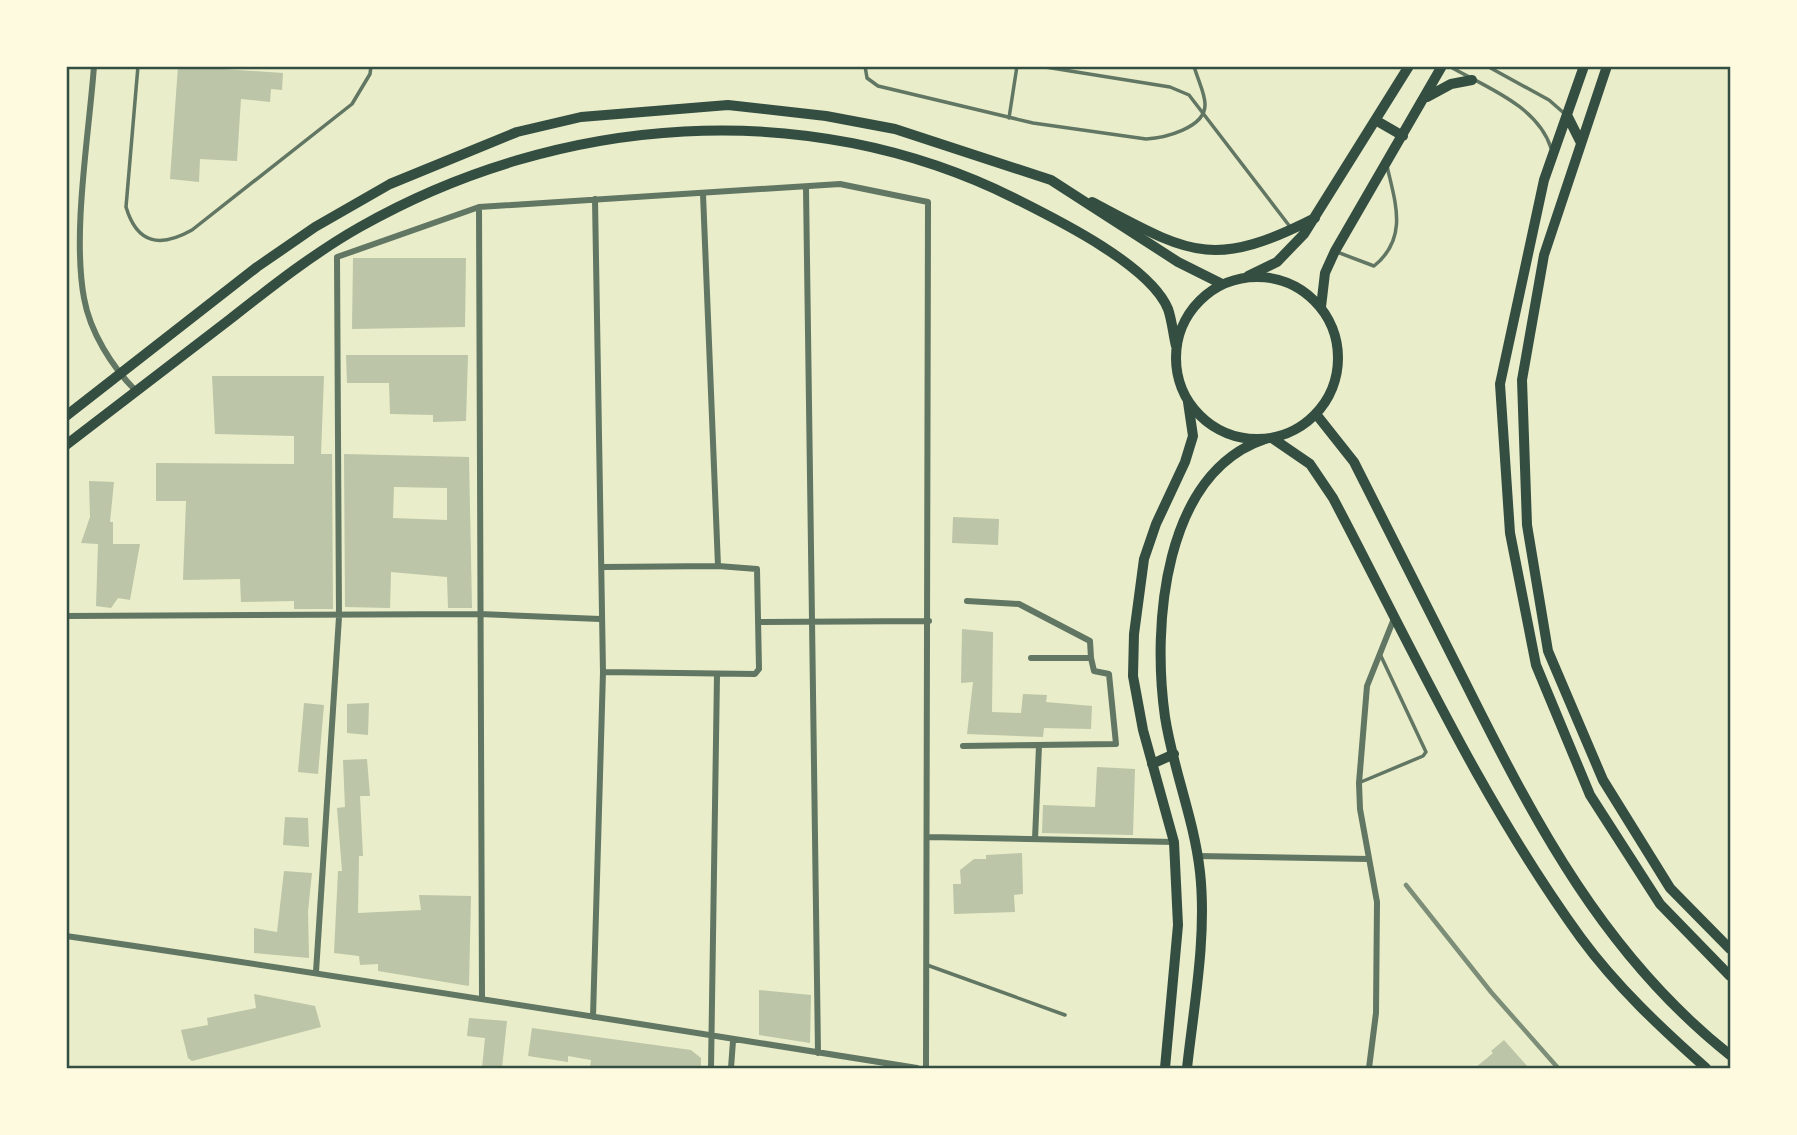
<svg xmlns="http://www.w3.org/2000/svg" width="1797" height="1135" font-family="'Open Sans',sans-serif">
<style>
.building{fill:#bcc5a7;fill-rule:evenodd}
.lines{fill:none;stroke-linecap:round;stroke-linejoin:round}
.service{stroke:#617663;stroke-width:3.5}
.minor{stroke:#617663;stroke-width:6}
.secondary{stroke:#344e41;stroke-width:10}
.trunk{stroke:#344e41;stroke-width:10}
.rail{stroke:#7c8e77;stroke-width:4.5}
.neatline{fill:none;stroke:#344e41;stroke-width:2.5}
</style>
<rect width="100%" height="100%" fill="#e9edc9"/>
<!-- building -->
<path class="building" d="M 178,66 L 283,73 L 282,90 L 271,89 L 270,102 L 241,99 L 237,161 L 200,159 L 199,182 L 170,179 Z
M 353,258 L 466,258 L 465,327 L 352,329 Z
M 346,355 L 468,355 L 466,421 L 433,422 L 433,415 L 390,414 L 389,383 L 347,383 Z
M 212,376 L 324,376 L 321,454 L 332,454 L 333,609 L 294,609 L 294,601 L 241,602 L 240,579 L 183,580 L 186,501 L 156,501 L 156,463 L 294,464 L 294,436 L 215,434 Z
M 344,454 L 469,457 L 472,608 L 448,608 L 447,577 L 391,572 L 390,608 L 345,607 ZM 394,487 L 447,488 L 447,520 L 393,518 Z
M 89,481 L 114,482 L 110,522 L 113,522 L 113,544 L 140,544 L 130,600 L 118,598 L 111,608 L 96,606 L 98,544 L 81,543 L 90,517 Z
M 953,517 L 999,519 L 998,545 L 952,543 Z
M 962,629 L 993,632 L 992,712 L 1021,713 L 1023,694 L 1047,695 L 1046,702 L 1092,706 L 1091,729 L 1044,728 L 1043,737 L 967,734 L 973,682 L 961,683 Z
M 304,703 L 324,705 L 318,774 L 298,772 Z
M 369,703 L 368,735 L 347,733 L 347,704 Z
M 367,759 L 370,796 L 360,796 L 363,856 L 359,856 L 358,913 L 421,910 L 419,895 L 471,896 L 469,986 L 378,971 L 378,964 L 360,965 L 359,956 L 334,953 L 338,871 L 342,871 L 337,808 L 345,807 L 343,760 Z
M 1097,767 L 1135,769 L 1133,835 L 1042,833 L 1043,805 L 1095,807 Z
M 285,817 L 308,818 L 309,847 L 283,845 Z
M 1022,853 L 1023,894 L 1014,895 L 1015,912 L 954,914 L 953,884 L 961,884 L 960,870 L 974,859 L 986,859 L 986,855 Z
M 284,871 L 312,873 L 308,911 L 309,958 L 254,953 L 254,928 L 277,932 Z
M 759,990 L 811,995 L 810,1043 L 759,1035 Z
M 254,994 L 315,1006 L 321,1027 L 192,1061 L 188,1058 L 181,1030 L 208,1025 L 207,1018 L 256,1008 Z
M 469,1018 L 507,1021 L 502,1068 L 482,1068 L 485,1038 L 467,1036 Z
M 532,1028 L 691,1050 L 701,1058 L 701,1068 L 590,1068 L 591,1060 L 568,1056 L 568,1062 L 528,1056 Z
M 1504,1040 L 1529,1068 L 1475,1068 L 1493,1053 L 1491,1051 Z"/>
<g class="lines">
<!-- service -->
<path class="service" d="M 138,66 L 126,207 C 137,244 160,248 192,230 L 352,104 L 370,74 L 371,66
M 865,66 L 867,78 L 878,86 L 1033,123 L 1146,139 C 1164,138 1206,128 1205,104 C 1205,93 1197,78 1194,66
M 1039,66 L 1170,87 L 1189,95 L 1291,228
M 1449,66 C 1485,87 1537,105 1551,148
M 1487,66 L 1549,100 L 1565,114
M 1009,118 L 1017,66
M 1337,252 L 1374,266 C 1409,238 1395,202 1387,166
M 1361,782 L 1423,756 L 1426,752 L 1380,654
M 927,965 L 1065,1015"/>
<!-- minor -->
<path class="minor" d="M 94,66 C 89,134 72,233 84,298 C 90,332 112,367 136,391
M 806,188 L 818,1053
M 703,194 L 718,566
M 479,207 L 482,997
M 603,567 L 718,566 L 757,569 L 759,669 L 755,674 L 603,672
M 967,601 L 1019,604 L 1090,641 L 1091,658
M 66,616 L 480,614 L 600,619
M 759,622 L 929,621
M 963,746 L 1116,744 L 1109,674 L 1094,671 L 1091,658 L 1031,658
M 929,837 L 1174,842
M 1035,839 L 1039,746
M 1197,856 L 1369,859
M 66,936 C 350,977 633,1023 917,1068
M 316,972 L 339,617 L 337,257 L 479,207 L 840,184 L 928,202 L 926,1068
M 593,1017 L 603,672 L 595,199
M 711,1068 L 717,675
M 731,1068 L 733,1041
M 1369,1068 L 1376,1013 L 1377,902 L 1360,809 L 1359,783 L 1367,686 L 1395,616"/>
<!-- secondary -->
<path class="secondary" d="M 1584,66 L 1544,180 L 1500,384 L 1510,533 L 1536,665 L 1590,795 L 1660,904 L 1730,976
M 1607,66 L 1544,255 L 1522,380 L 1527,525 L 1548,651 L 1603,780 L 1670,888 L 1730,949
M 1427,97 L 1451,84 L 1472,80
M 1567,115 L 1580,141
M 1377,121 L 1403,136
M 1092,202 C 1189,253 1211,271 1315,218
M 1248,276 L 1277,262 L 1304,234 L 1409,66
M 1321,307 L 1325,273 L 1335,251 L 1442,66
M 1152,764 L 1174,754
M 1165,1068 L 1178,925 L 1174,842 L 1143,730 L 1133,676 L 1134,634 L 1144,559 L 1156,524 L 1185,462 L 1193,436 L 1188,402
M 1187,1068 C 1194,1005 1207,936 1200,872 C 1194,819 1173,769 1165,717 C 1152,626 1163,473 1265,439"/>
<!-- trunk -->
<path class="trunk" d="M1176 358a81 81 0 1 1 162 0a81 81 0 1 1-162 0Z
M 1316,414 L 1354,462 C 1391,536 1428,610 1466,684 C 1536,824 1605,956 1730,1055
M 66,416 L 257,267 L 315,227 L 390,184 L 517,132 L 581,117 L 728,105 L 826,116 L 895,129 L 1051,180 L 1178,262 L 1222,284
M 1272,438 L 1310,464 L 1333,498 C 1411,646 1482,802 1581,938 C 1617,987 1661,1028 1706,1068
M 66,445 C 121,403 175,361 229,320 C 271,287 314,253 360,227 C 559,114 807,95 1014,198 C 1056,219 1150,265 1168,309 C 1172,320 1173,334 1176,346"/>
<!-- rail -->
<path class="rail" d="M 1406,885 L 1491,992 L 1558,1068"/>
</g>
<!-- border -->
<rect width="1797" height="1135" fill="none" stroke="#fefae0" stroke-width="136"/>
<rect x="68" y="68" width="1661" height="999" class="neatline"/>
</svg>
